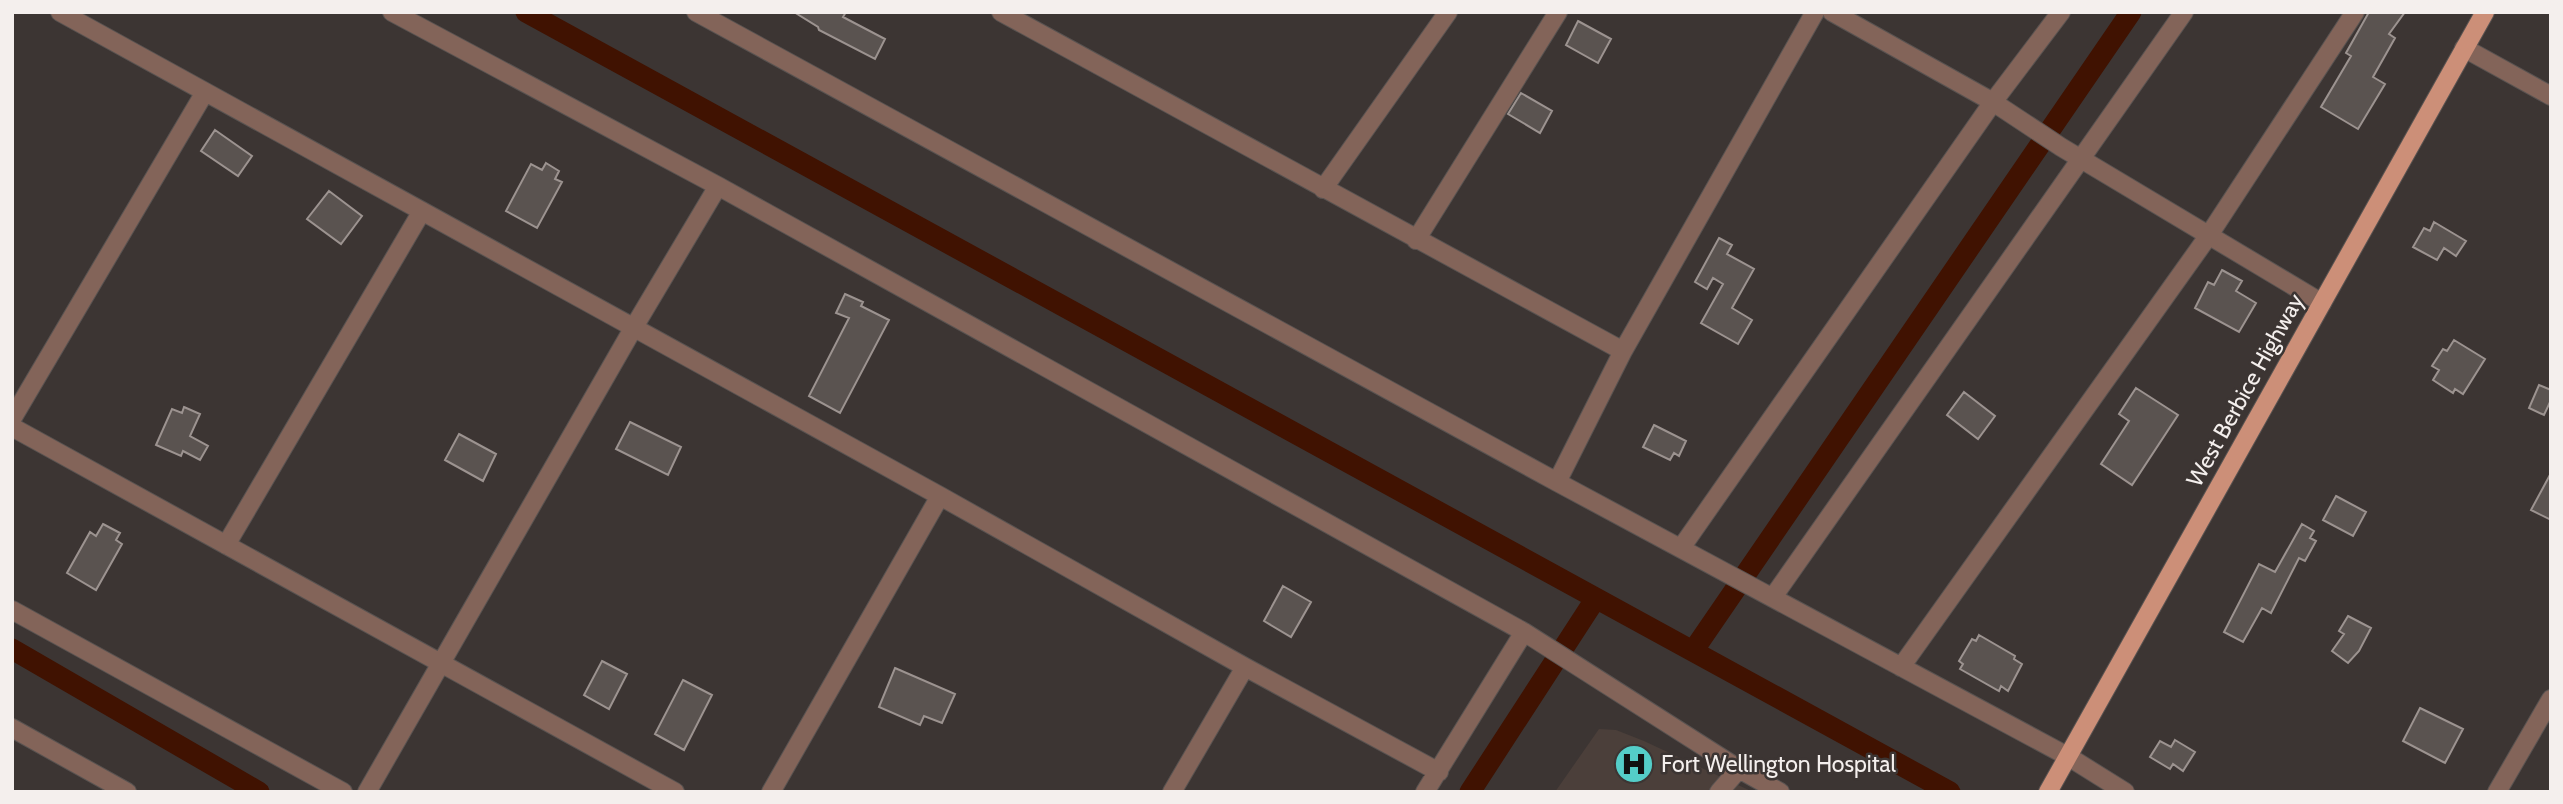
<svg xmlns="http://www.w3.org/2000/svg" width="2563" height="804" font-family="Cabin,sans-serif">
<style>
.built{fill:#4b3f3a}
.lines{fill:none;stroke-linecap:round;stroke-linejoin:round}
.canal{stroke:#401201;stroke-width:21}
.building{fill:#5a5350;stroke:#9c9390;stroke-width:2}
.minor-casing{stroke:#595351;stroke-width:20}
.major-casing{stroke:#595351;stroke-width:20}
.minor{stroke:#836459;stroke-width:18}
.major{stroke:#cc8f78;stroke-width:18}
.labels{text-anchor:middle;stroke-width:5;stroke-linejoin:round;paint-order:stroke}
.street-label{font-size:23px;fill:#f4efed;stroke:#3c3533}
.poi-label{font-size:23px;fill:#f4efed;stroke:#3c3533;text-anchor:start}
</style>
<rect width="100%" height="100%" fill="#3c3533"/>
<!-- built -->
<path class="built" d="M 1599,729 L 1616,730 L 1644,741 L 1753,792 L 1555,792 Z"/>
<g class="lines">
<!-- canal -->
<path class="canal" d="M 526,12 L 1950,792
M 12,649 L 259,792
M 1693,651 L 2131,12
M 1470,792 L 1596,598"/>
</g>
<!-- building -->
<path class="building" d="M 794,12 L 846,12 L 843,17 L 885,39 L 875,59 L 819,30 L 818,27 Z
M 2369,12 L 2405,12 L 2389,34 L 2395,38 L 2373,77 L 2385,84 L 2358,129 L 2321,107 L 2351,56 L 2346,53 Z
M 1578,21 L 1611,39 L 1598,63 L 1566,45 Z
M 1521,93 L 1552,111 L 1540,133 L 1508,114 Z
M 215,130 L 252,156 L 238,176 L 201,151 Z
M 546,163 L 559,171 L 555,179 L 562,182 L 537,228 L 506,211 L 531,164 L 542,170 Z
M 329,191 L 362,216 L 341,244 L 307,219 Z
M 2434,222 L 2466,241 L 2456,256 L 2444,248 L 2437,260 L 2413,247 L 2424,228 L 2430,231 Z
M 1719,238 L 1732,245 L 1727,254 L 1754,269 L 1732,308 L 1752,320 L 1738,344 L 1701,323 L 1723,284 L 1713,278 L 1707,289 L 1695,282 Z
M 2222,270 L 2242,281 L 2236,291 L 2256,303 L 2239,332 L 2195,308 L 2208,282 L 2214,285 Z
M 845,294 L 863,302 L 861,306 L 889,320 L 840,413 L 809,396 L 849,318 L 836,313 Z
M 2454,340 L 2485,359 L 2463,394 L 2455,389 L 2453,393 L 2433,380 L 2439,370 L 2432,366 L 2443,349 L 2447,351 Z
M 2539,385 L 2551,390 L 2551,400 L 2544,415 L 2529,408 Z
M 2136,388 L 2178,415 L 2132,485 L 2101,464 L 2129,421 L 2119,414 Z
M 1964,392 L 1995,416 L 1978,439 L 1947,415 Z
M 184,407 L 200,414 L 190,436 L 208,446 L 200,460 L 183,451 L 181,456 L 156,445 L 172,409 L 182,413 Z
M 630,422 L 681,447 L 668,475 L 616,449 Z
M 1654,425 L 1686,441 L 1679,456 L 1674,453 L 1670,460 L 1643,447 Z
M 459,434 L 496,454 L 483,481 L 445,460 Z
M 2551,473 L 2551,520 L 2531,510 Z
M 2336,496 L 2366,512 L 2353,536 L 2323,520 Z
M 103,524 L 120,533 L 116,540 L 122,544 L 96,590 L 67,573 L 90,532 L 96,536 Z
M 2302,524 L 2314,531 L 2310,538 L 2316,541 L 2305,561 L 2299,558 L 2271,613 L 2262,608 L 2243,642 L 2224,632 L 2259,564 L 2275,572 Z
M 1283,586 L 1311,602 L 1291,637 L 1264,621 Z
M 2348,616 L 2371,628 L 2359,651 L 2348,663 L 2332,651 L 2344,634 L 2339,631 Z
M 1979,635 L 2015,656 L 2014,659 L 2022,664 L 2008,691 L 2001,686 L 1999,691 L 1960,669 L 1963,664 L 1959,661 L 1972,639 L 1976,641 Z
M 602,661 L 627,674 L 609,709 L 584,695 Z
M 895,668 L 955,694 L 942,723 L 924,716 L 920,725 L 879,707 Z
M 683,680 L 712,695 L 684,750 L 655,734 Z
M 2420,708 L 2463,729 L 2445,763 L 2403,741 Z
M 2175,740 L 2195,752 L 2183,771 L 2173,764 L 2170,769 L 2150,757 L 2160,741 L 2171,747 Z"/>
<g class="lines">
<!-- minor casing -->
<g class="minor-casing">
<path id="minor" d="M 60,12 L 940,496 L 1245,667 L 1439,772
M 392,12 L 718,186 L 1524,632 L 1739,769 L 1780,792
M 696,12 L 1557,482 L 2069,757 L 2125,792
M 1001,12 L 1623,351 L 1557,482
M 1832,12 L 1993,102 L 2061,147 L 2322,303
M 2464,48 L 2551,96
M 1323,189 L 1448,12
M 1416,240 L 1558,12
M 1623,351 L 1815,12
M 12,419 L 205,92
M 12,427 L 675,792
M 226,545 L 422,211
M 1681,548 L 1993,102 L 2061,12
M 1773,597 L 2184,12
M 12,610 L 343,792
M 1901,667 L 2209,235 L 2355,12
M 12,728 L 127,792
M 367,792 L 634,327 L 718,186
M 771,792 L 940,496
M 1172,792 L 1245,667
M 1425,792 L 1524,632
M 1719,792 L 1739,769
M 2497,792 L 2551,699"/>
</g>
<!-- major casing -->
<g class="major-casing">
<path id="major" d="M 2048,792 L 2485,12"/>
</g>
<!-- minor -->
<use href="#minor" class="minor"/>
<!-- major -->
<use href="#major" class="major"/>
</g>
<!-- icons -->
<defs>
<g id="hospital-disc" transform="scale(2.0125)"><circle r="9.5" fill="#54cdc8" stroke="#3c3533"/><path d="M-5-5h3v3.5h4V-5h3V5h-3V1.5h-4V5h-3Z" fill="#111"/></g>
</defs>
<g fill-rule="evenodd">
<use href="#hospital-disc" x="1634" y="764"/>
</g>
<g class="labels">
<!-- street labels -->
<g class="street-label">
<text transform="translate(2245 390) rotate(-61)" y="8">West Berbice Highway</text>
</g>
<!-- poi labels -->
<g class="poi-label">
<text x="1661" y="772">Fort Wellington Hospital</text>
</g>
</g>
<!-- border -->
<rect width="2563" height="804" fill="none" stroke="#f4efed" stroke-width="28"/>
</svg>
